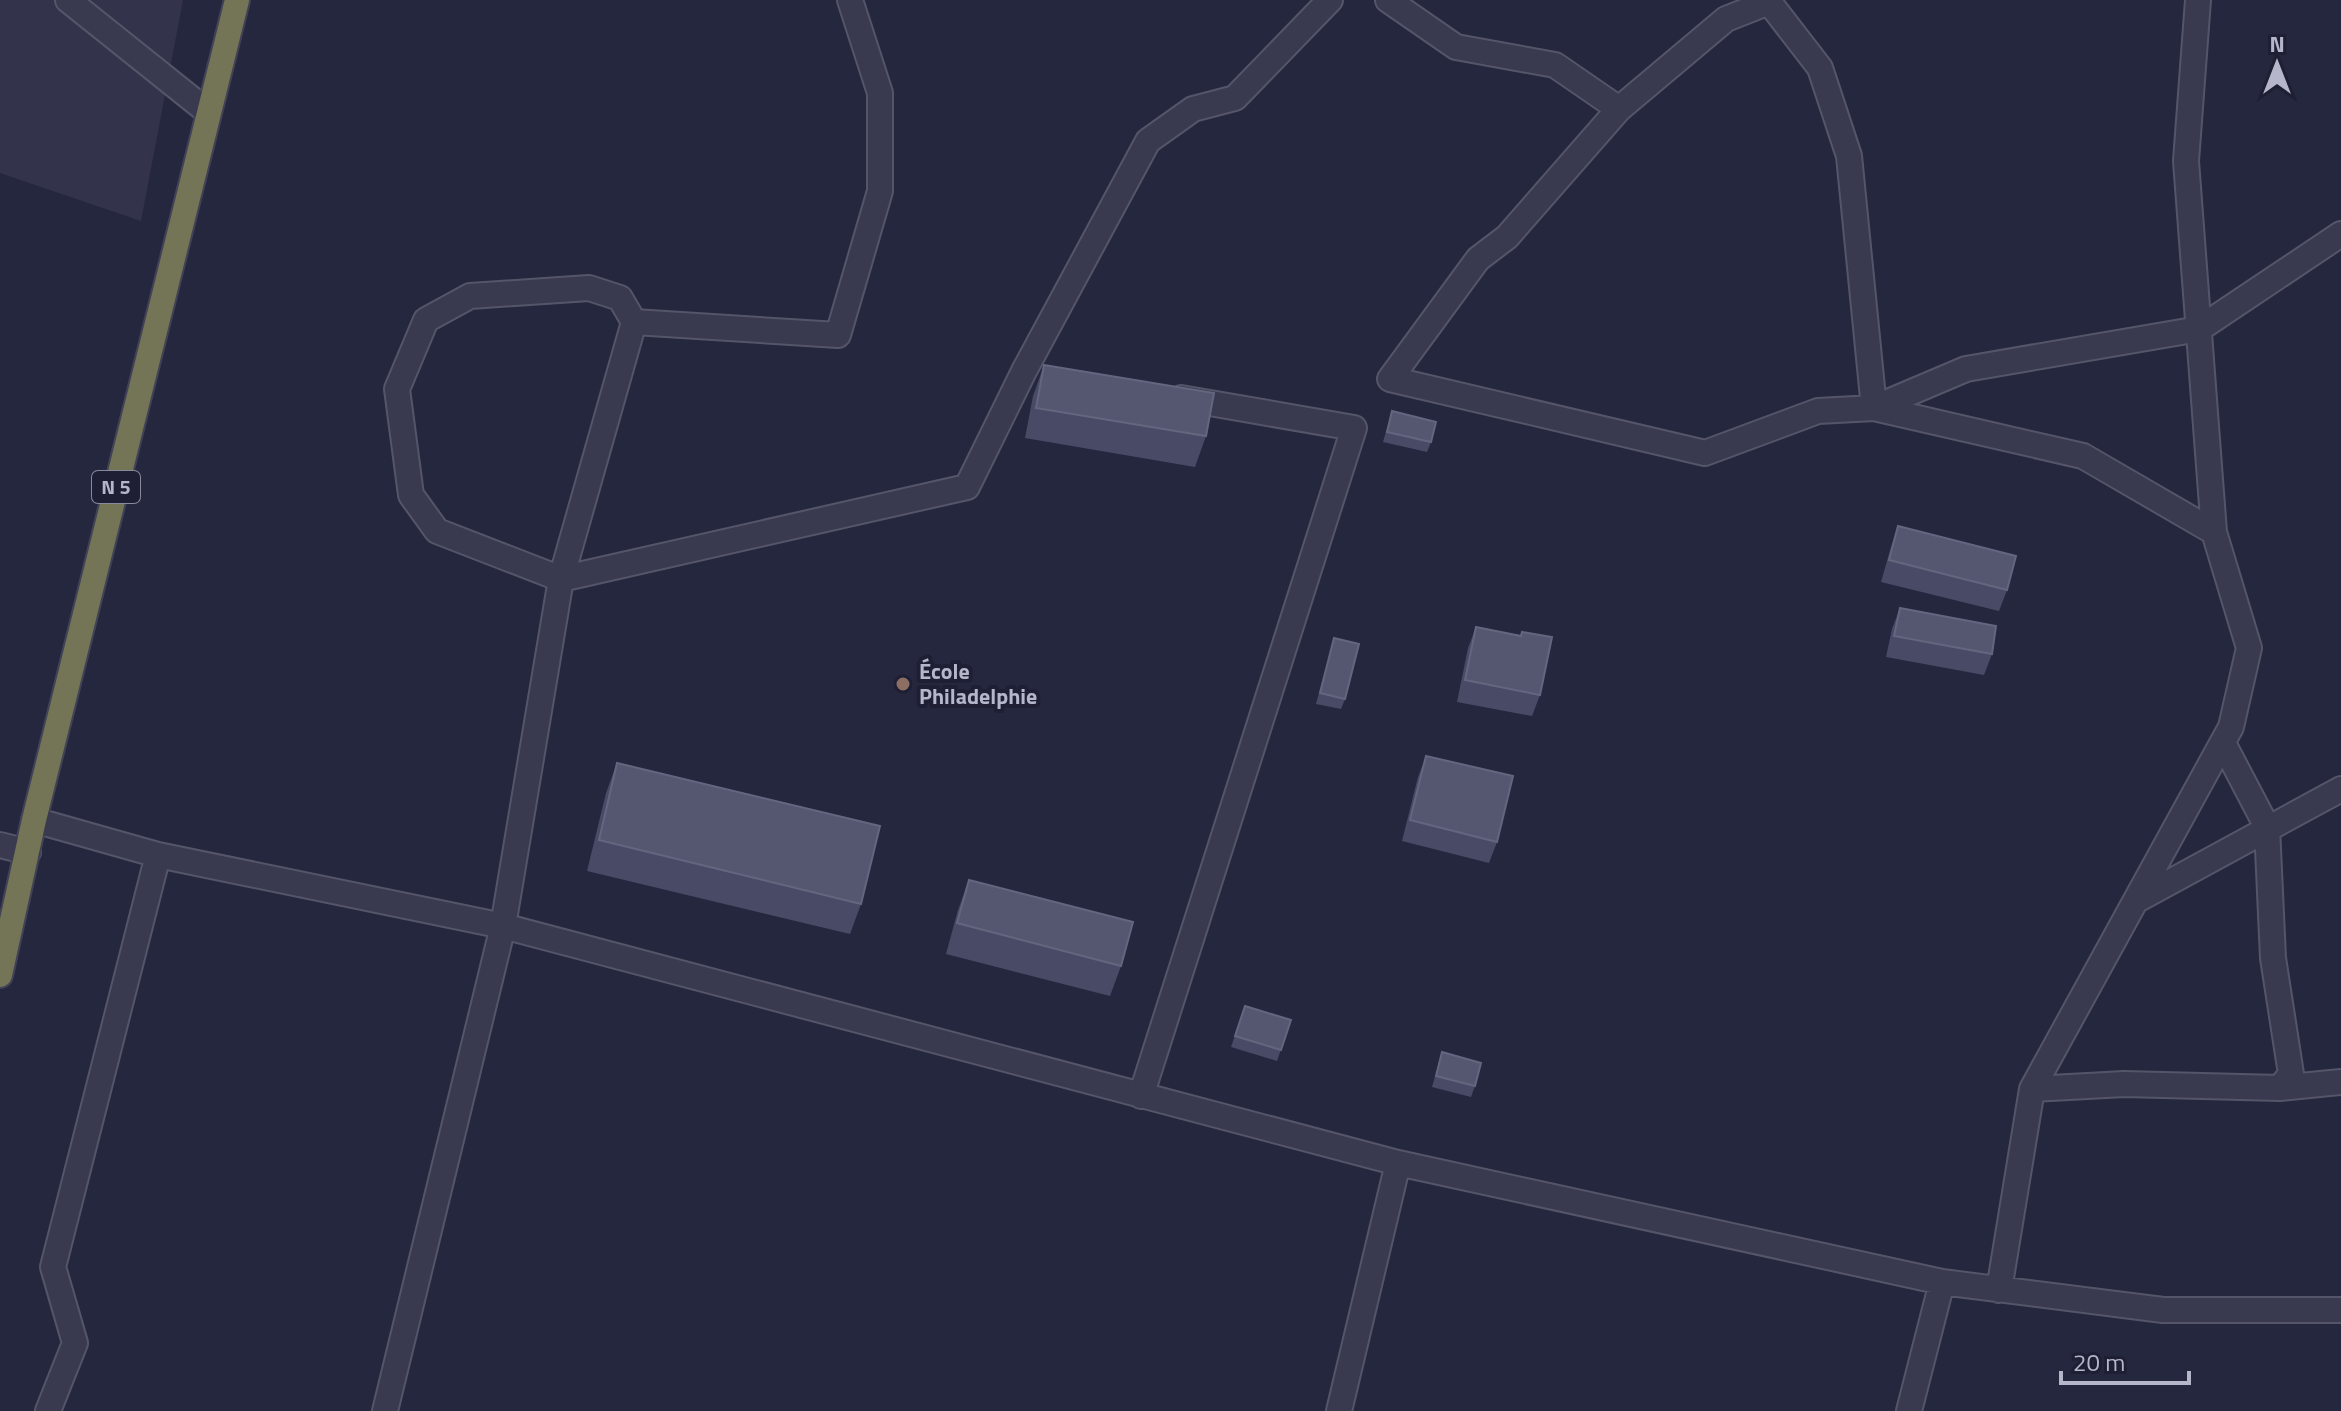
<svg xmlns="http://www.w3.org/2000/svg" width="2341" height="1411" font-family="'Titillium Web',sans-serif">
<style>
.airport{fill:#33344c}
.lines{fill:none;stroke-linecap:round;stroke-linejoin:round}
.minor-casing{stroke:#545569;stroke-width:28}
.highway-casing{stroke:#414256;stroke-width:28}
.minor{stroke:#393a4f;stroke-width:24}
.highway{stroke:#747456;stroke-width:24}
.wall{fill:#494b66}
.building{fill:#555771;stroke:#64667f;stroke-width:2}
.education-dot{fill:#8d6e63;stroke:#1e1f34;stroke-width:3}
.labels{text-anchor:middle;stroke-width:8;stroke-linejoin:round;paint-order:stroke}
.shield{fill:#1e1f34;stroke:#88899c;stroke-width:2}
.shield-label{font-size:20px;font-weight:bold;fill:#b5b6c9}
.poi-label{font-size:22px;font-weight:bold;fill:#b5b6c9;stroke:#1e1f34;text-anchor:start}
</style>
<rect width="100%" height="100%" fill="#25273f"/>
<!-- airport -->
<path class="airport" d="M 0,0 L 183,0 L 141,221 L 0,173 Z"/>
<g class="lines">
<!-- minor casing -->
<g class="minor-casing">
<path id="minor" d="M 68,0 L 208,112
M 1388,0 L 1456,47 L 1555,65 L 1619,109
M 634,322 L 620,298 L 589,288 L 470,296 L 426,320 L 397,389 L 411,495 L 437,531 L 561,579 L 634,322 L 838,335 L 880,191 L 880,93 L 850,0
M 2214,532 L 2083,456 L 1874,408 L 1818,411 L 1705,453 L 1390,379 L 1478,259 L 1507,237 L 1619,109 L 1726,19 L 1769,2 L 1820,68 L 1849,156 L 1874,408 L 1966,369 L 2199,329 L 2341,234
M 34,820 L 158,855 L 503,926 L 1398,1163 L 1942,1282 L 2163,1310 L 2341,1310
M 0,845 L 28,852
M 2137,900 L 2341,789
M 2280,1088 L 2341,1082
M 2032,1089 L 2124,1084 L 2280,1088 L 2291,1074 L 2273,958 L 2267,827 L 2223,743
M 1141,1096 L 1354,428 L 1181,398
M 1999,1290 L 2032,1089 L 2231,727 L 2249,648 L 2214,532 L 2186,161 L 2198,0
M 48,1411 L 75,1343 L 53,1267 L 158,855
M 385,1411 L 503,926 L 561,579 L 967,487 L 1024,371 L 1148,141 L 1193,109 L 1235,98 L 1330,0
M 1339,1411 L 1398,1163
M 1909,1411 L 1942,1282"/>
</g>
<!-- highway casing -->
<g class="highway-casing">
<path id="highway" d="M 0,975 L 34,820 L 237,0"/>
</g>
<!-- minor -->
<use href="#minor" class="minor"/>
<!-- highway -->
<use href="#highway" class="highway"/>
</g>
<!-- wall -->
<path class="wall" d="M 1044,365 L 1206,436 L 1195,467 L 1025,438 L 1033,396 Z
M 1392,411 L 1431,442 L 1427,452 L 1383,442 Z
M 1898,526 L 2007,590 L 1999,611 L 1881,582 L 1891,547 Z
M 1900,608 L 1992,654 L 1984,675 L 1886,657 L 1892,629 Z
M 1476,627 L 1520,636 L 1522,632 L 1540,695 L 1532,716 L 1457,702 L 1468,648 Z
M 1334,638 L 1345,699 L 1341,709 L 1316,704 Z
M 1426,756 L 1497,842 L 1489,863 L 1402,841 L 1418,777 Z
M 617,763 L 861,904 L 850,934 L 587,871 L 606,793 Z
M 969,880 L 1121,966 L 1110,996 L 946,954 L 958,910 Z
M 1245,1006 L 1291,1020 L 1277,1061 L 1231,1047 Z
M 1442,1052 L 1475,1086 L 1471,1097 L 1432,1087 Z"/>
<!-- building -->
<path class="building" d="M 1044,365 L 1214,393 L 1206,436 L 1036,408 Z
M 1392,411 L 1436,422 L 1431,442 L 1387,432 Z
M 1898,526 L 2016,556 L 2007,590 L 1889,560 Z
M 1900,608 L 1996,626 L 1992,654 L 1894,636 Z
M 1476,627 L 1521,636 L 1522,632 L 1552,637 L 1540,695 L 1465,680 Z
M 1334,638 L 1359,644 L 1345,699 L 1320,693 Z
M 1426,756 L 1513,776 L 1497,842 L 1410,820 Z
M 617,763 L 880,826 L 861,904 L 599,840 Z
M 969,880 L 1133,922 L 1121,966 L 957,923 Z
M 1245,1006 L 1291,1020 L 1281,1050 L 1235,1036 Z
M 1442,1052 L 1481,1063 L 1475,1086 L 1436,1076 Z"/>
<!-- markers -->
<circle class="education-dot" cx="903" cy="684" r="8"/>
<g class="labels">
<!-- shield labels -->
<rect class="shield" x="92" y="471" width="48" height="32" rx="6"/>
<g class="shield-label">
<text x="116" y="494">N 5</text>
</g>
<!-- poi labels -->
<g class="poi-label">
<text x="919" y="679">École<tspan x="919" dy="25">Philadelphie</tspan></text>
</g>
</g>
<!-- north arrow -->
<g transform="translate(2277 64)" stroke="#1e1f34" stroke-width="6" paint-order="stroke">
<path d="M0-6L14 30L0 20L-14 30Z" fill="#b5b6c9"/>
<text y="-12" font-size="22" font-weight="bold" text-anchor="middle" fill="#b5b6c9">N</text>
</g>
<!-- scale -->
<path d="M2061 1371v12h128v-12" fill="none" stroke="#b5b6c9" stroke-width="4"/>
<text x="2073" y="1371" font-size="24" fill="#b5b6c9" stroke="#1e1f34" stroke-width="6" paint-order="stroke">20 m</text>
</svg>
